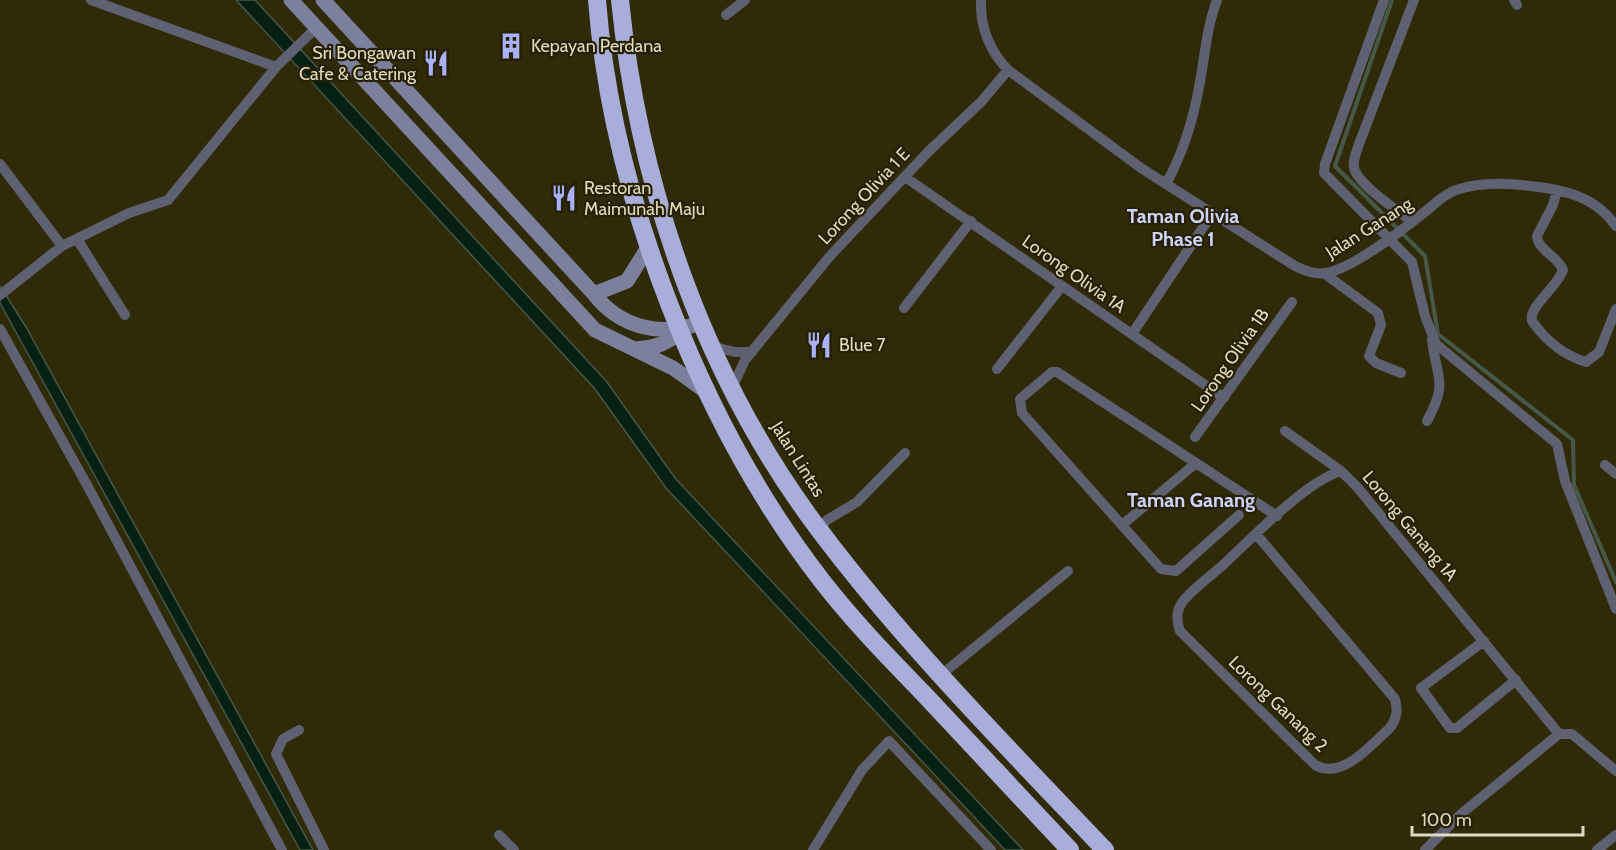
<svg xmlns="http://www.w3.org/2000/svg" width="1616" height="850" font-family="Cabin,sans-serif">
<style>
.water{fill:#062013;stroke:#475848;stroke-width:1.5}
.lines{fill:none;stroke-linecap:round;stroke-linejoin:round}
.stream{stroke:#475848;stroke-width:4}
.street{stroke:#5f6173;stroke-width:10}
.secondary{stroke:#7d809c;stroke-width:15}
.highway{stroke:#a8add9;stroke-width:18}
.labels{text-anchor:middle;stroke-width:4.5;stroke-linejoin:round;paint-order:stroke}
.poi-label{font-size:18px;fill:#dedbc3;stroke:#262000;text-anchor:start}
.street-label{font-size:18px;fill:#dedbc3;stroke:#262000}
.neighbourhood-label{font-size:20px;font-weight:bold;fill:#ced3fe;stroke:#262000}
</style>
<rect width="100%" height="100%" fill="#2f2a08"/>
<!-- water -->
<path class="water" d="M 236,0 L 255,0 L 607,382 L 675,478 L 1023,850 L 1005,850 L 666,488 L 595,389 Z
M 0,286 L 26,327 L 313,850 L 300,850 L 0,303 Z"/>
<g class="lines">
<!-- stream -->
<path class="stream" d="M 1392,0 L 1335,166 L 1425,256 L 1438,334 L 1573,440 L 1574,485 L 1616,582"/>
<!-- street -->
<path class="street" d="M 91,0 L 276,67
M 981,0 C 980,27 989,50 1008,70 L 1141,168 L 1295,266 C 1304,270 1314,275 1325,273 C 1351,270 1405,228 1426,211 C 1435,204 1444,194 1456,190 C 1484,180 1518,184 1546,188 C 1576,193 1598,201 1616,226
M 1384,0 L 1325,164 L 1324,173 L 1412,262 L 1425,316 L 1436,344 L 1557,444 L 1565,481 L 1616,609
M 1514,0 L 1517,5
M 726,15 L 745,0
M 0,164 L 62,246
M 905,177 L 1224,398
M 1166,184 C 1183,153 1193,121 1199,87 C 1205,57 1206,29 1217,0
M 1557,190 L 1553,205 L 1537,236 C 1538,251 1557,255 1563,270 C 1558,286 1528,307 1532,321 C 1546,341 1563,355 1586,362 L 1599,352 L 1616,309
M 1411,221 C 1396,209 1363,188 1355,171 C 1351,163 1357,151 1359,144 L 1414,0
M 77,239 L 125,315
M 1325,274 L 1378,313 L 1381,325 L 1369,356 L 1376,363 L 1401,373
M 0,295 L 62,246 L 129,213 L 168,200 L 276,67 L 316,28
M 904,308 L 971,221
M 0,329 L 87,485 L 282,850
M 1132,334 L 1212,214
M 711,346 L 735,352 L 752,352
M 997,369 L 1062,286
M 732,388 L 745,360 L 830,256 L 929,151 L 981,102 L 1008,70
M 1427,421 C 1449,381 1436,379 1432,339
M 1285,431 L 1341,471
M 1195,437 L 1292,302
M 1605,465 L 1616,474
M 1239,515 L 1176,571 L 1161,569 L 1022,413 L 1020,399 L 1052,372 L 1057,372 L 1277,516
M 1122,525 L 1196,463
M 818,529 L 827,520 L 857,502 L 905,453
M 1256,534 L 1395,699 C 1398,711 1397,719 1389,729 C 1369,746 1343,780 1315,765 L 1180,631 C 1176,620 1176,609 1184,600 C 1194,588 1209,577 1222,566 C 1251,539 1305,482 1341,471 L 1358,488 L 1559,734
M 1484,641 L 1421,688 L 1450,728 L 1457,728 L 1516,680
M 941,675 L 1068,571
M 299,730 L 283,739 L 276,754 L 324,850
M 1559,734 L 1572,734 L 1616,771
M 499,835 L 514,850
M 813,850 L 862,770 L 889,741 L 991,850
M 1425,850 L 1461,814 L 1559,734
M 1597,850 L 1616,835"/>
<!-- secondary -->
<path class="secondary" d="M 291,0 L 595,330 L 673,368 L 708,393
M 323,0 L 594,294 L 627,281 L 649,246
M 594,294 C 620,328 663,338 702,322
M 635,349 C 654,348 668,344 682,330"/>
<!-- highway -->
<path class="highway" d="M 597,0 C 612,196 701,425 822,581 C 853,621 888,657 923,693 C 972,745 1021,798 1070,850
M 620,0 C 639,189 705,379 820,531 C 906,645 1007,747 1105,850"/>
</g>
<!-- icons -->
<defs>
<g id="building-bare" transform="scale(2.07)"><path d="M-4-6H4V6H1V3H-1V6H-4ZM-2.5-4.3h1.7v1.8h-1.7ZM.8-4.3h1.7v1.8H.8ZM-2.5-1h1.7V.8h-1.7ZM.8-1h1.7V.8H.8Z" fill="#a9b0fc" stroke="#262000" stroke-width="2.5" paint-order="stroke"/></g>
<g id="restaurant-bare" transform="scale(2.07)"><path d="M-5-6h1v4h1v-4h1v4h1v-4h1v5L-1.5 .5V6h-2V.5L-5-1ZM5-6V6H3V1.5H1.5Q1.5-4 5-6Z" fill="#a9b0fc" stroke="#262000" stroke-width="2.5" paint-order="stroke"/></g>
</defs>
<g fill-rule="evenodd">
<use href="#building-bare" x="511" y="46"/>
<use href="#restaurant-bare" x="436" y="63"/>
<use href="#restaurant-bare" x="564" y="198"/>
<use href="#restaurant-bare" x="819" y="345"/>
</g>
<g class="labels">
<!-- poi labels -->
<g class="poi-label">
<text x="531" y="52">Kepayan Perdana</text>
<text x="416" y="59" text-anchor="end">Sri Bongawan<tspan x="416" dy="21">Cafe &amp; Catering</tspan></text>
<text x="584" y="194">Restoran<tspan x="584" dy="21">Maimunah Maju</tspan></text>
<text x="839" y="351">Blue 7</text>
</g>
<!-- street labels -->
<g class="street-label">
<text transform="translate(864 196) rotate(-47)" y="6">Lorong Olivia 1 E</text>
<text transform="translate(1369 228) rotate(-32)" y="6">Jalan Ganang</text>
<text transform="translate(1074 274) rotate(35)" y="6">Lorong Olivia 1A</text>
<text transform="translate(1230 360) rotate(-55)" y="6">Lorong Olivia 1B</text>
<text transform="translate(798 459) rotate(58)" y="6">Jalan Lintas</text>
<text transform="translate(1410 526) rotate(50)" y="6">Lorong Ganang 1A</text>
<text transform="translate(1278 704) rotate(44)" y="6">Lorong Ganang 2</text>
</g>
<!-- neighbourhood labels -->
<g class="neighbourhood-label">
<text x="1183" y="223">Taman Olivia<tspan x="1183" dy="23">Phase 1</tspan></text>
<text x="1191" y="507">Taman Ganang</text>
</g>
</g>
<!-- scale -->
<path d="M1412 826v9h171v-9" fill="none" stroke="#dedbc3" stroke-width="3"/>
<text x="1421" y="826" font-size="18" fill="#dedbc3" stroke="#262000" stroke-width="4.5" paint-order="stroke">100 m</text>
</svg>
